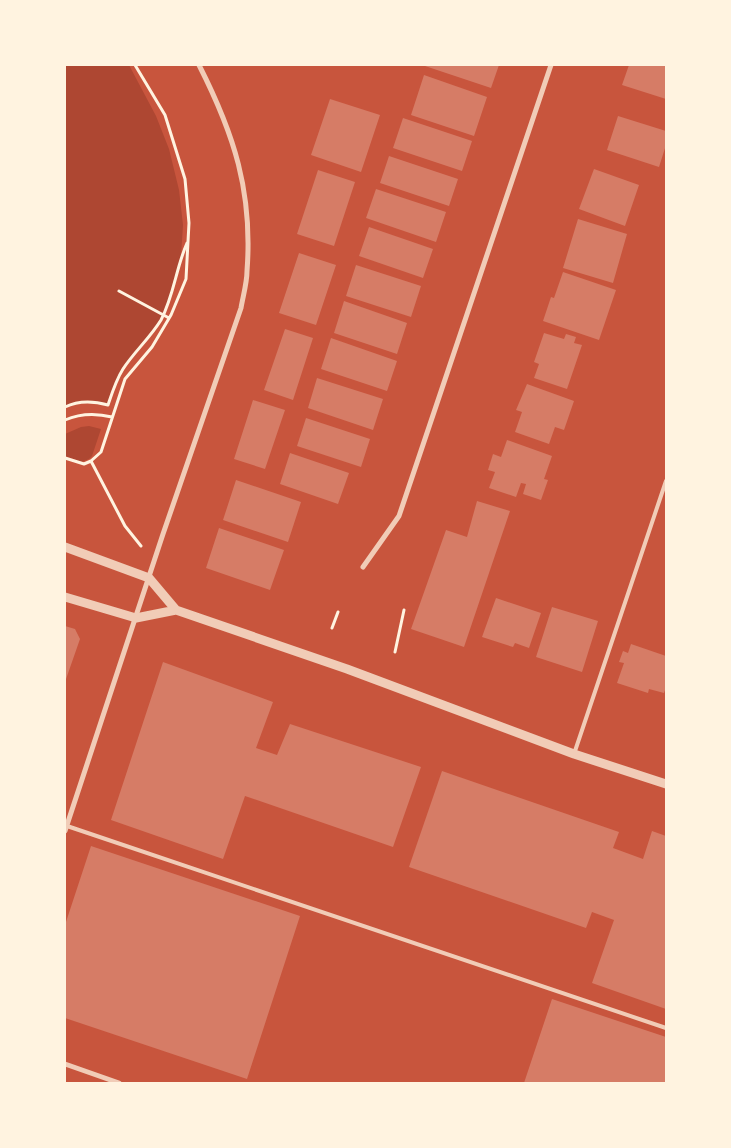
<svg xmlns="http://www.w3.org/2000/svg" width="731" height="1148" font-family="'Archivo Narrow',sans-serif">
<style>
.green{fill:#ae4732}
.building{fill:#d67c66}
.lines{fill:none;stroke-linecap:round;stroke-linejoin:round}
.path{stroke:#fff3e0;stroke-width:3}
.service{stroke:#f1ccb7;stroke-width:4}
.minor{stroke:#f1ccb7;stroke-width:5}
.tertiary{stroke:#f1ccb7;stroke-width:9}
</style>
<rect width="100%" height="100%" fill="#c8553d"/>
<!-- green -->
<path class="green" d="M 65,65 L 129,65 L 156,116 L 169,149 L 179,190 L 183,225 L 181,256 L 177,279 L 160,321 L 122,370 L 108,405 L 92,401 L 65,407 Z
M 89,426 L 101,429 L 92,456 L 89,459 L 82,462 L 65,456 L 65,434 L 81,427 Z"/>
<!-- building -->
<path class="building" d="M 422,65 L 499,65 L 491,88 Z
M 629,65 L 666,65 L 666,99 L 622,85 Z
M 424,75 L 487,97 L 474,136 L 411,115 Z
M 330,99 L 380,115 L 361,172 L 311,155 Z
M 618,116 L 666,131 L 666,145 L 659,167 L 607,150 Z
M 403,118 L 472,141 L 462,171 L 393,148 Z
M 389,156 L 458,179 L 449,206 L 380,183 Z
M 594,169 L 639,185 L 625,226 L 579,209 Z
M 318,170 L 355,182 L 334,246 L 297,234 Z
M 376,189 L 446,212 L 436,242 L 366,218 Z
M 578,219 L 627,234 L 613,283 L 563,268 Z
M 369,227 L 433,249 L 423,278 L 359,256 Z
M 299,253 L 336,265 L 316,325 L 279,313 Z
M 356,265 L 421,286 L 411,317 L 346,296 Z
M 563,272 L 616,290 L 599,340 L 543,321 L 551,297 L 554,298 Z
M 344,301 L 407,323 L 397,354 L 334,333 Z
M 285,329 L 313,338 L 293,400 L 264,390 Z
M 544,333 L 564,339 L 566,334 L 576,337 L 574,343 L 582,345 L 567,389 L 534,378 L 539,364 L 534,362 Z
M 331,338 L 397,361 L 387,391 L 321,369 Z
M 317,378 L 383,399 L 373,430 L 308,408 Z
M 527,384 L 574,401 L 564,430 L 555,427 L 549,444 L 515,432 L 522,412 L 516,410 Z
M 253,400 L 285,410 L 265,469 L 234,459 Z
M 306,418 L 370,439 L 361,467 L 297,446 Z
M 507,440 L 552,456 L 544,479 L 548,480 L 541,500 L 523,494 L 526,484 L 521,483 L 516,497 L 489,488 L 495,472 L 488,470 L 493,454 L 501,457 Z
M 290,453 L 349,473 L 338,504 L 280,484 Z
M 236,480 L 301,502 L 288,542 L 223,520 Z
M 477,501 L 510,511 L 464,647 L 411,629 L 446,530 L 467,537 Z
M 219,528 L 284,550 L 270,590 L 206,568 Z
M 496,598 L 541,613 L 529,648 L 515,643 L 513,647 L 482,637 Z
M 552,607 L 598,621 L 582,672 L 536,657 Z
M 65,626 L 75,629 L 80,639 L 65,682 Z
M 631,644 L 666,656 L 666,687 L 664,693 L 649,689 L 648,693 L 617,683 L 624,663 L 619,662 L 623,651 L 628,653 Z
M 163,662 L 273,702 L 256,748 L 277,755 L 290,724 L 421,767 L 393,847 L 245,796 L 223,859 L 111,820 Z
M 442,771 L 619,832 L 613,848 L 643,859 L 652,831 L 666,836 L 666,1009 L 592,983 L 614,920 L 592,912 L 586,928 L 409,867 Z
M 91,846 L 300,916 L 247,1079 L 65,1018 L 65,925 Z
M 552,999 L 666,1037 L 666,1083 L 524,1083 Z"/>
<g class="lines">
<!-- path -->
<path class="path" d="M 119,291 L 169,318
M 65,407 C 79,400 94,401 108,405 C 112,393 116,380 123,369 C 134,352 150,338 161,320 C 174,295 176,268 187,243
M 65,420 C 81,413 96,413 112,417
M 65,458 L 84,464 L 91,461 L 125,526 L 141,546
M 91,461 L 101,452 L 125,379 L 152,347 L 171,315 L 186,279 L 189,223 L 185,179 L 165,115 L 135,65
M 332,628 L 338,612
M 395,652 L 404,610"/>
<!-- service -->
<path class="service" d="M 574,754 L 666,481
M 67,826 L 666,1028"/>
<!-- minor -->
<path class="minor" d="M 363,567 L 399,516 L 551,65
M 65,831 L 163,534 L 241,308 C 243,296 247,283 247,271 C 253,192 234,134 199,65
M 65,1064 L 119,1083"/>
<!-- tertiary -->
<path class="tertiary" d="M 65,547 L 149,578 L 176,610 L 347,669 L 574,754 L 666,784
M 65,597 L 136,618 L 176,610"/>
</g>
<!-- border -->
<rect width="731" height="1148" fill="none" stroke="#fff3e0" stroke-width="132"/>
</svg>
